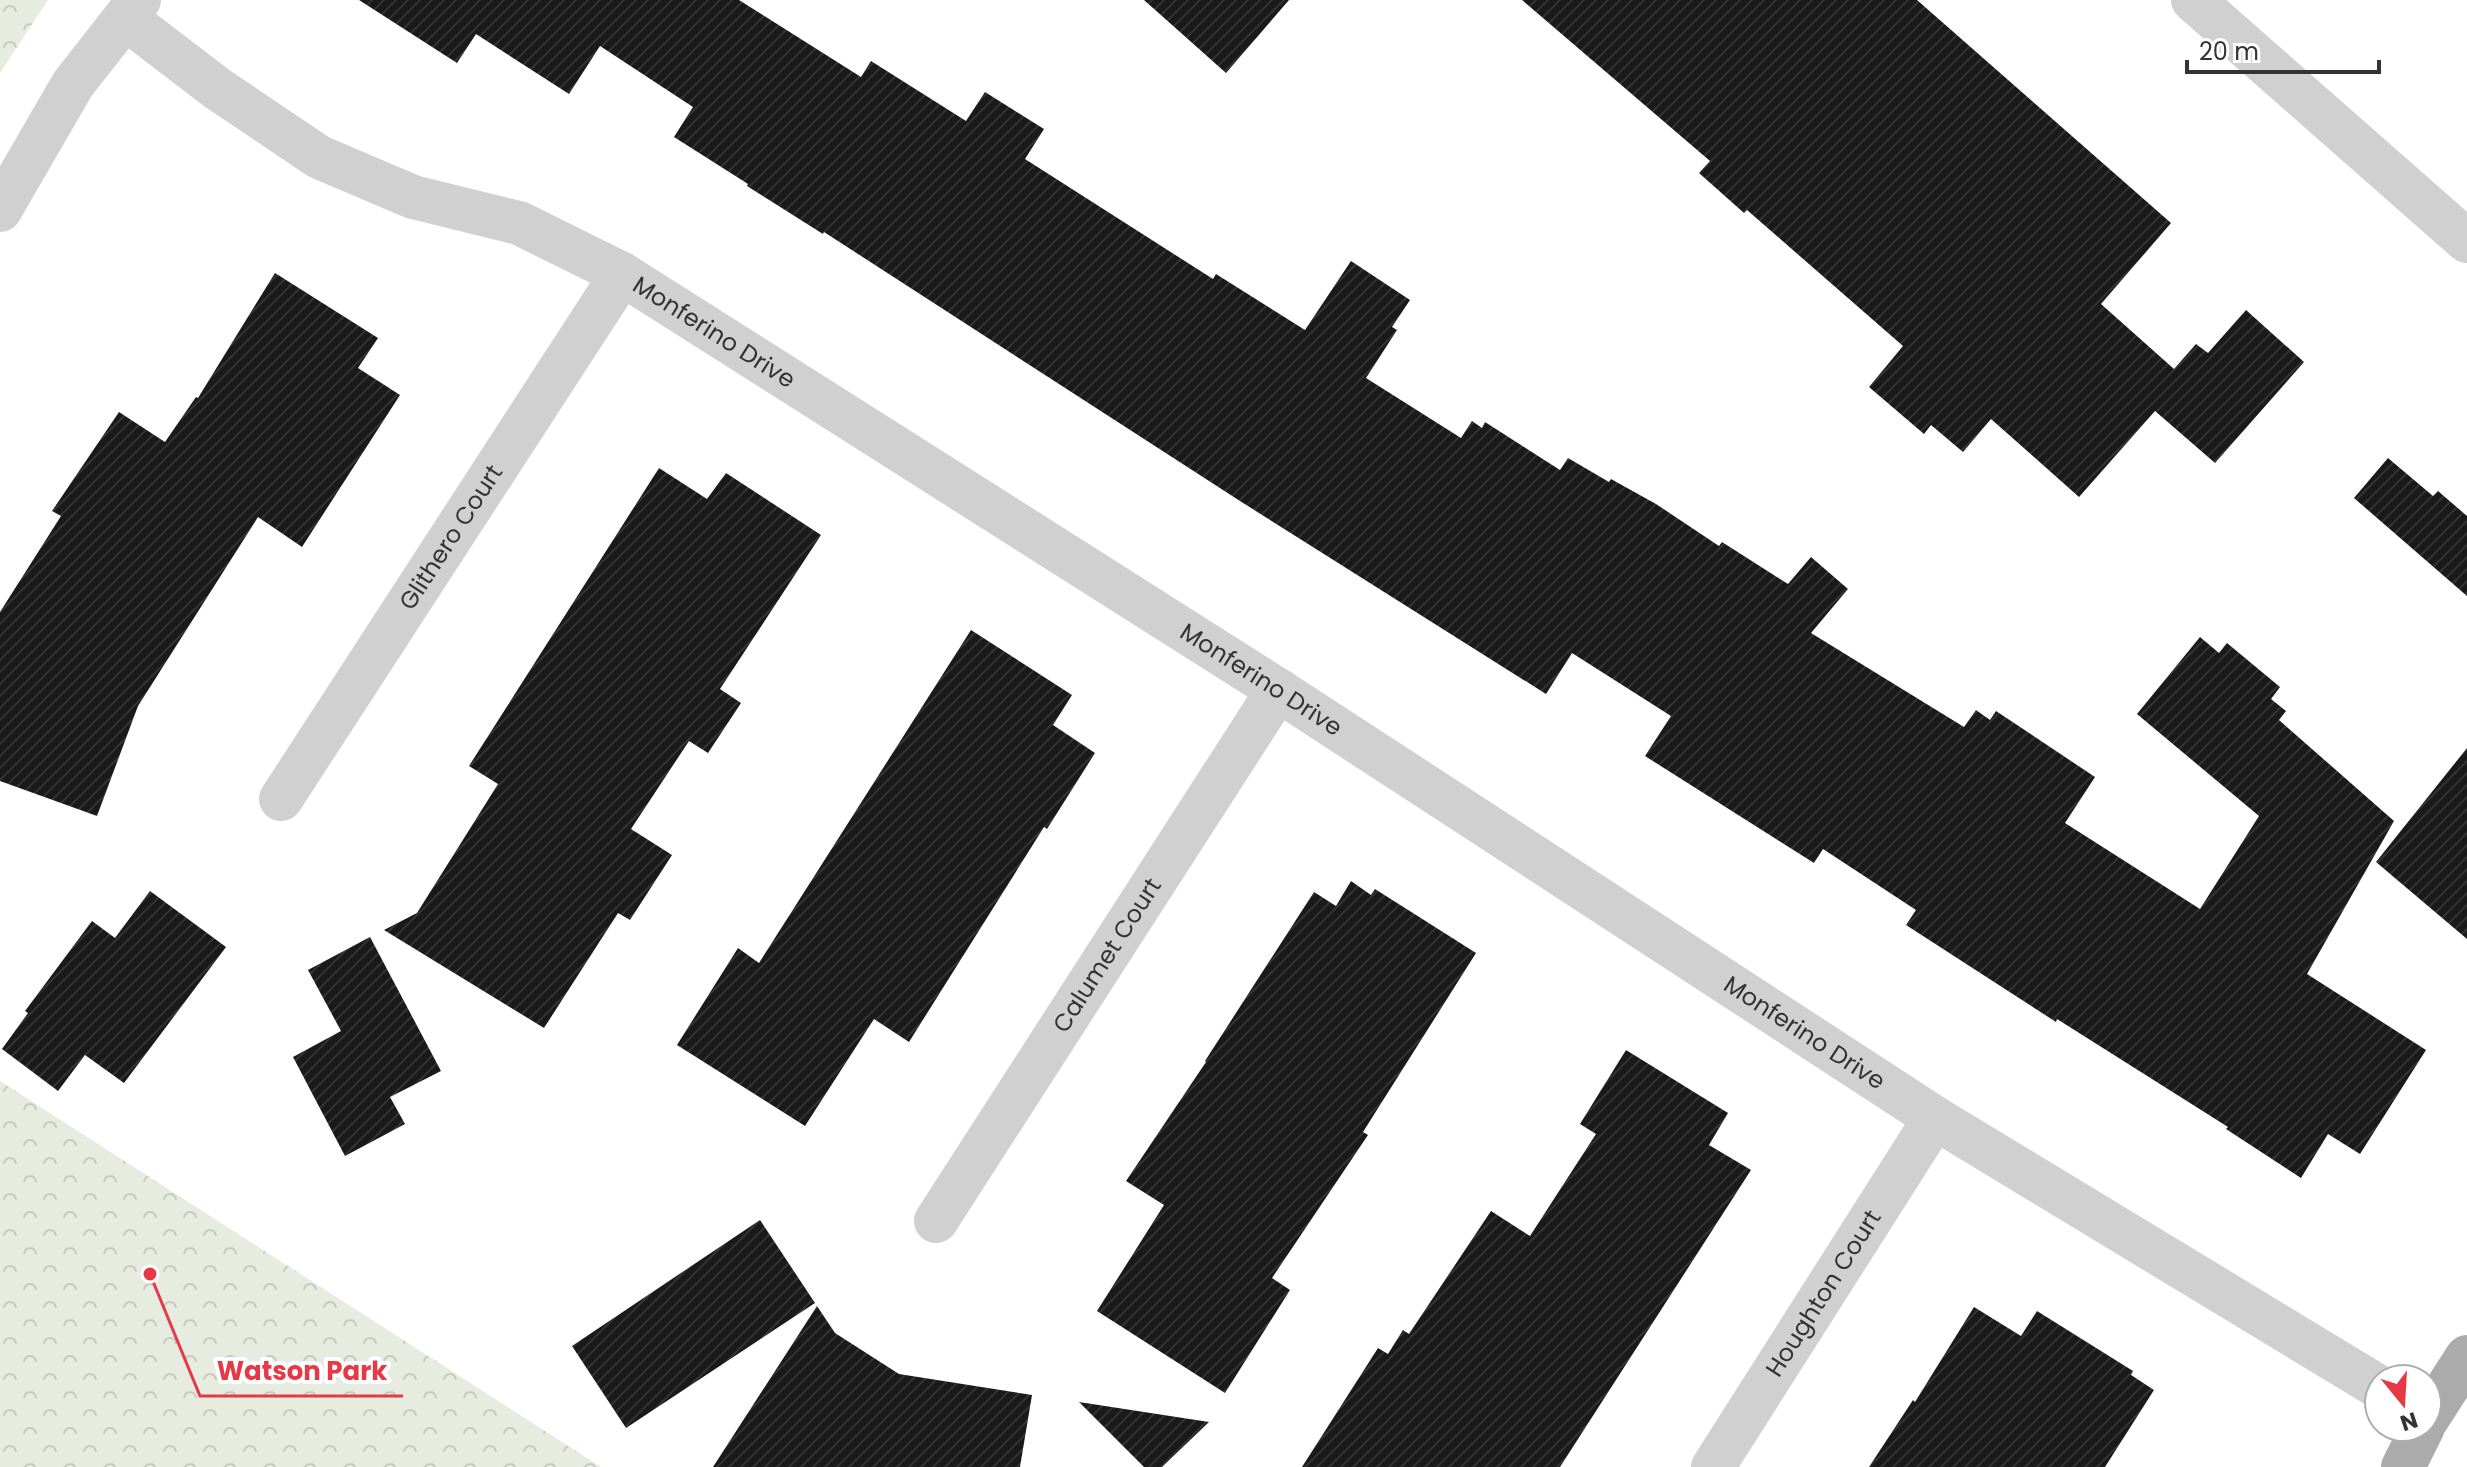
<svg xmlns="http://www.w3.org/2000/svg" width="2467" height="1467" font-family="Poppins,sans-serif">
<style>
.park{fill:url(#park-crowns)}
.building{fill:url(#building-hatch)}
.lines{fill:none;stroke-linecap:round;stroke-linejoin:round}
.minor{stroke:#d0d0d0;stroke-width:44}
.major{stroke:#ababab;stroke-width:44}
.labels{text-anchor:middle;stroke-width:8;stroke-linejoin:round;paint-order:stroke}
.street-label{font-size:24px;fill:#333;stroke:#fff}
.leader{fill:none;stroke:#e63946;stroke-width:3}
.callout-dot{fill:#e63946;stroke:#fff;stroke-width:3}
.callout-label{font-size:26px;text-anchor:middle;font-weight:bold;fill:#e63946;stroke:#fff;stroke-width:8;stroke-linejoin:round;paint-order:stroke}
</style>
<defs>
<pattern id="park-crowns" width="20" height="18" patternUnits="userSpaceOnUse" patternTransform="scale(2)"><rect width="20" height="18" fill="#e6ecdf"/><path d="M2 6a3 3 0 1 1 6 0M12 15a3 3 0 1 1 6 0" fill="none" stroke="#c6cbc0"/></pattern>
<pattern id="building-hatch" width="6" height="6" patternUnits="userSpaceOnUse" patternTransform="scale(2)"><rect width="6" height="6" fill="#1a1a1a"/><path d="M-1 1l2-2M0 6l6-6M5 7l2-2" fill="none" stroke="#333"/></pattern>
</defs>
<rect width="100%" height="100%" fill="#fff"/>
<!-- park -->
<path class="park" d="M 0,0 L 48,0 L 0,73 Z
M 0,1081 L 601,1467 L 0,1467 Z"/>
<!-- building -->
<path class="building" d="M 359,0 L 739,0 L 861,77 L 871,61 L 966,121 L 985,92 L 1044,129 L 1025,159 L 1213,279 L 1216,274 L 1305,330 L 1351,261 L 1410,300 L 1392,327 L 1397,330 L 1366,378 L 1461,438 L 1472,421 L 1482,428 L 1485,422 L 1560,470 L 1568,458 L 1609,482 L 1611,479 L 1656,504 L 1719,546 L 1722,542 L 1788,584 L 1811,557 L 1848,589 L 1811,633 L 1964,727 L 1976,710 L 1990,720 L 1996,711 L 2095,777 L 2065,823 L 2200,909 L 2259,816 L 2137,714 L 2200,637 L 2219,653 L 2227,643 L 2280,687 L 2271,699 L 2286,711 L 2279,720 L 2394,821 L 2307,974 L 2426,1050 L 2360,1154 L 2328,1134 L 2301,1178 L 2226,1129 L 2228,1127 L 2057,1019 L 2056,1022 L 1906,925 L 1916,910 L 1823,849 L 1814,863 L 1645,756 L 1671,716 L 1572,653 L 1546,694 L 1240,501 L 824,232 L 823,234 L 747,186 L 748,184 L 674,137 L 693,107 L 600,46 L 569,94 L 476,34 L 457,63 Z
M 1144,0 L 1289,0 L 1226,73 Z
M 1522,0 L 1917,0 L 2171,223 L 2101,304 L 2174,369 L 2196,344 L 2208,353 L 2246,310 L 2304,362 L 2215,463 L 2155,411 L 2079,497 L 1991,419 L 1963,452 L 1931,425 L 1924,434 L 1869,387 L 1903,346 L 1747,210 L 1744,213 L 1699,173 L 1710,161 Z
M 275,273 L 378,338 L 358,368 L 400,395 L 302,547 L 258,517 L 138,706 L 97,816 L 0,781 L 0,612 L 61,516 L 52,511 L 119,412 L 165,442 L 196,397 L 198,398 Z
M 2388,458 L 2433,496 L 2438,491 L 2467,516 L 2467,596 L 2354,498 Z
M 659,468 L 707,499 L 726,473 L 821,535 L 720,689 L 741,703 L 708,753 L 689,741 L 631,829 L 672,855 L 630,920 L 618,913 L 544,1028 L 384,930 L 417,913 L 498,784 L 469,766 Z
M 971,630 L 1072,695 L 1053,725 L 1095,753 L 1047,829 L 1044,827 L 909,1042 L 874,1019 L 805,1126 L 677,1045 L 738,948 L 759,963 Z
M 2467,748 L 2467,939 L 2376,862 Z
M 1351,881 L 1371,895 L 1375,889 L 1476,953 L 1363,1132 L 1368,1135 L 1272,1278 L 1290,1290 L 1225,1393 L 1097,1311 L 1164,1205 L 1126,1181 L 1206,1062 L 1205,1061 L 1314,892 L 1336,906 Z
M 150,891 L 226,947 L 124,1083 L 85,1055 L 58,1091 L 2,1049 L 28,1013 L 25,1011 L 92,921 L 115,938 Z
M 370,937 L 441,1071 L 390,1097 L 405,1124 L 345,1156 L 293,1057 L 341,1031 L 308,970 Z
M 1626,1050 L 1728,1113 L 1709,1145 L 1751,1170 L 1560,1467 L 1302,1467 L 1378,1348 L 1388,1354 L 1403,1330 L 1409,1334 L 1491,1211 L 1530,1236 L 1596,1134 L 1580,1124 Z
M 760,1220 L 815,1303 L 626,1428 L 572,1346 Z
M 817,1306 L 835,1333 L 899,1374 L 1032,1395 L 1020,1467 L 713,1467 Z
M 1974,1307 L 2021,1336 L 2037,1311 L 2133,1371 L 2131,1375 L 2154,1390 L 2105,1467 L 1869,1467 L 1913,1400 L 1915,1402 Z
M 1079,1402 L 1209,1422 L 1162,1467 L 1144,1467 Z"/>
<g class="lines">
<!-- minor -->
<g class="minor">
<path d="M 2193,0 L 2467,241"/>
<path id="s1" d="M 125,18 L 218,89 L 319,157 L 413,197 L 519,223 L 622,274 L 1278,690 L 1935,1118 L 2379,1387"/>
<path d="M 0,210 L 73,84 L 139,0"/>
<path id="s2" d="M 281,799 L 622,274"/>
<path id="s3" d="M 936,1221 L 1278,690"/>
<path id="s4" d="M 1713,1467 L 1935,1118"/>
</g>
<!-- major -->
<path class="major" d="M 2427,1419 L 2467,1357
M 2403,1467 L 2423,1427"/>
</g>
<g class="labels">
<!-- street labels -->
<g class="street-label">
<text dy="8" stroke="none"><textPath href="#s1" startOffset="674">Monferino Drive</textPath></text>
<text dy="8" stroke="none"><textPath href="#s2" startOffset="312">Glithero Court</textPath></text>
<text dy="8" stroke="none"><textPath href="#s1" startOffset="1322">Monferino Drive</textPath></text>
<text dy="8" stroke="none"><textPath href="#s3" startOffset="316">Calumet Court</textPath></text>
<text dy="8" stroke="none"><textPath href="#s1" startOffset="1970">Monferino Drive</textPath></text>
<text dy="8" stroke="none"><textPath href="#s4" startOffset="206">Houghton Court</textPath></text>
</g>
</g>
<!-- callouts -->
<path class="leader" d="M150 1274L200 1396H403"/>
<circle class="callout-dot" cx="150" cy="1274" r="8"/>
<g class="callout-label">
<text x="302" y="1380">Watson Park</text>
</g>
<!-- north arrow -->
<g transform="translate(2403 1403) rotate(162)"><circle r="38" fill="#ffffff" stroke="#adadad" stroke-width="2"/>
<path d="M0-6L14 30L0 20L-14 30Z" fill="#e63946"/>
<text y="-12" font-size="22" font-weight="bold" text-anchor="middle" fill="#333333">N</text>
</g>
<!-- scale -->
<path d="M2187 60v12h192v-12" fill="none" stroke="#333333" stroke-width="4"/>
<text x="2199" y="60" font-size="24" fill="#333333" stroke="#ffffff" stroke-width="6" paint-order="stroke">20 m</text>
</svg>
